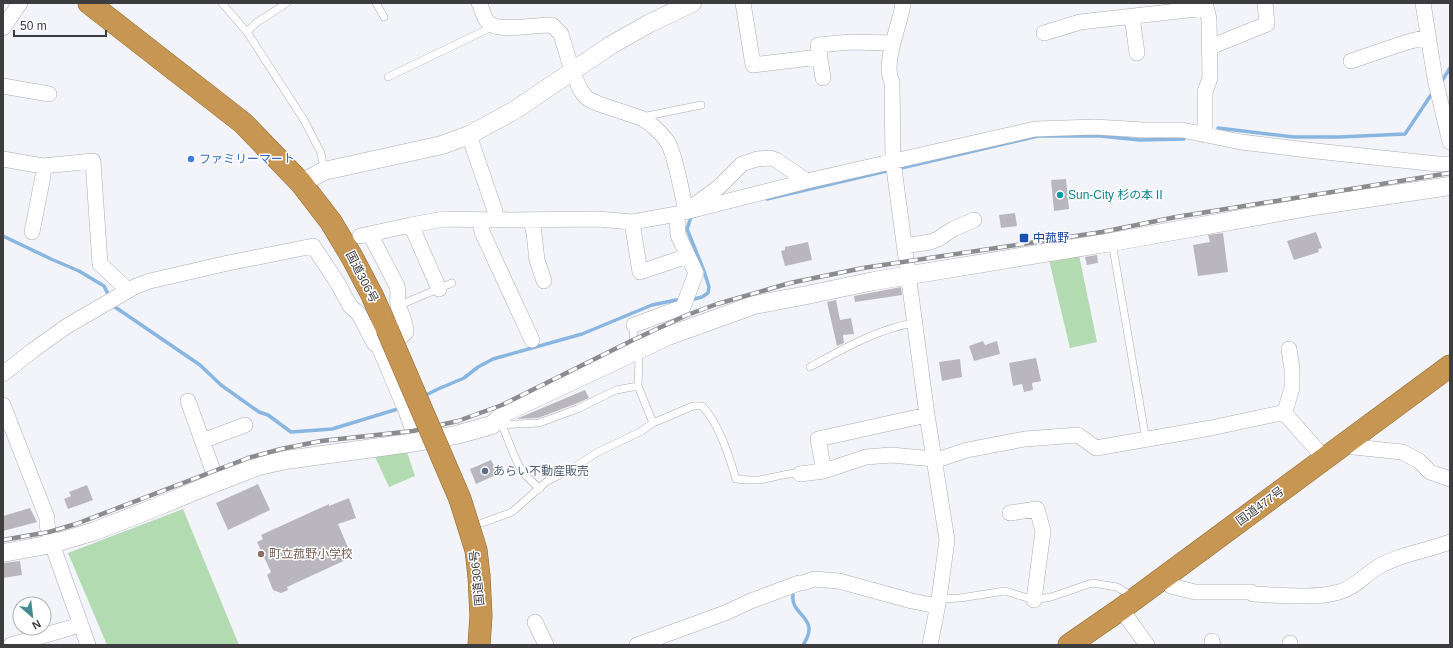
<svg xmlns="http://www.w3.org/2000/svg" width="1453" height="648" font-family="Helvetica,'Noto Sans JP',sans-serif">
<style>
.green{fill:#b3dbb2}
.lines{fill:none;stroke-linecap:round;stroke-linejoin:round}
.stream{stroke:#88b6e1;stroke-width:3.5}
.building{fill:#b9b7bd}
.service-casing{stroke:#acacb2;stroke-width:8}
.minor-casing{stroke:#acacb2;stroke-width:16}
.tertiary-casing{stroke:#acacb2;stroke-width:19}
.trunk-casing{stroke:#8d662f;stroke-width:23}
.service{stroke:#fff;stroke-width:7}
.minor{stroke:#fff;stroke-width:15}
.tertiary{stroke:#fff;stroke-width:18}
.trunk{stroke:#c69652;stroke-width:22}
.rail-casing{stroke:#8c8c90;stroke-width:4.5}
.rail{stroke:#fff;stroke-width:3;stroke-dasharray:9;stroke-linecap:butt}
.trunk-bridge-casing{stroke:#8d662f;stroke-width:23;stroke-linecap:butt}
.trunk-bridge{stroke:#c69652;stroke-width:22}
.shop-dot{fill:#3f7fe0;stroke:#fff;stroke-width:1.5}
.culture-dot{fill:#0f9aa8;stroke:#fff;stroke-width:1.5}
.transit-dot{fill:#1a4fb4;stroke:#fff;stroke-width:1.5}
.service-dot{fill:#5c6f8a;stroke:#fff;stroke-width:1.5}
.education-dot{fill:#8d6e63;stroke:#fff;stroke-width:1.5}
.labels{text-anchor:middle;stroke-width:3;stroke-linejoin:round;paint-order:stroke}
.shop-label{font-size:12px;fill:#366cbe;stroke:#fff;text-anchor:start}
.culture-label{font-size:12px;fill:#0d838f;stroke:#fff;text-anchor:start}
.transit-label{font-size:12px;fill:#164399;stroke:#fff;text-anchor:start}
.street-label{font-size:12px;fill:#3d3d3f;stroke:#fff}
.service-label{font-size:12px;fill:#4e5e75;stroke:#fff;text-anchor:start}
.education-label{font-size:12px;fill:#785e54;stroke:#fff;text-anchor:start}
</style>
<rect width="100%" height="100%" fill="#f3f4fa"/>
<!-- green -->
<path class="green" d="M 1079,255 L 1097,342 L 1070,348 L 1049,260 Z
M 407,452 L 415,476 L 389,487 L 375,457 Z
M 183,509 L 239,645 L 107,645 L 68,553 Z"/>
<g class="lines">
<!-- stream -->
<path class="stream" d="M 1440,84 L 1450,68
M 1218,128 L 1294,137 L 1339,137 L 1405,134 L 1433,92
M 897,169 L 1038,136 L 1100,136 L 1140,140 L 1184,139
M 767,199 L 891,170
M 3,236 L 51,259 L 79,271 L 104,286 L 109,296
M 690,300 L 702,297 L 708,293 L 709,287 L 704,271 L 687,229 L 691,217 L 695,216
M 113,304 L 115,307 L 200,365 L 221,385 L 259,412 L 268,415 L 291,432 L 332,429 L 401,408
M 424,396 L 438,389 L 464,378 L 478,367 L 493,359 L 582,334 L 652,305 L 676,300 L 682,300
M 793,595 C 790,616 822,617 803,645"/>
</g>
<!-- building -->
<path class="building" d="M 1066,179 L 1069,209 L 1054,211 L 1051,180 Z
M 1015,213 L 1017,226 L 1001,228 L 999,215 Z
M 1316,232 L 1322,248 L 1318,249 L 1319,252 L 1294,260 L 1287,241 Z
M 1223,233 L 1228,272 L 1198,276 L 1193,245 L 1210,242 L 1208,235 Z
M 808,242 L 812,260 L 785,266 L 781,251 L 785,250 L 785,247 Z
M 1097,255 L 1098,263 L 1087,265 L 1085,257 Z
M 901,287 L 902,295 L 855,302 L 854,296 Z
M 836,300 L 840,320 L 851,318 L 854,334 L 843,335 L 844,343 L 837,346 L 827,302 Z
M 983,341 L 985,345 L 997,341 L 1000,354 L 974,361 L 969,346 Z
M 1036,358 L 1041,381 L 1032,383 L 1033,390 L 1024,392 L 1022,384 L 1013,386 L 1009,363 Z
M 960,359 L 962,377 L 942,381 L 939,362 Z
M 585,390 L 589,398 L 575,404 L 538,418 L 516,419 Z
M 491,460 L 498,474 L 476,484 L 470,469 Z
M 258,484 L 270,510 L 228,530 L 216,503 Z
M 87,485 L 93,500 L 68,509 L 64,499 L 71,496 L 69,492 Z
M 349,498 L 356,518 L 338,524 L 352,557 L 287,587 L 288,590 L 281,593 L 273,590 L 267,575 L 271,572 L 257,542 L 263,539 L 261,535 L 329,504 L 329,506 Z
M 30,508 L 37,522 L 3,531 L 3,516 Z
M 20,561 L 22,575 L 3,578 L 3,563 Z"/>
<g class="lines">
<!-- service casing -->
<g class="service-casing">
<path id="service" d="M 222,3 L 247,32 L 304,120 L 321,153 L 324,171
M 376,3 L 384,17
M 247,32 L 256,23 L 287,3
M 388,77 L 494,26
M 642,117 L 701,105
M 1112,242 L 1146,440
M 407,302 L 452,283
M 810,367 C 843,349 877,329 914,323
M 653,423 L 693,406 L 702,406 C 719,423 729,456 736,479 C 744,480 751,480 759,480 C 769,479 793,471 800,474
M 497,425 L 539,423 L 577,409 L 616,390 L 638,386
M 502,425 L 514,455 L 522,472 L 540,489
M 482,523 L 512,512 L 546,482 L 573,468 L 598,452 L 640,432 L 653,423 L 638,386 L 639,360 L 635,352 L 633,340 L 634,325
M 939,599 L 960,598 L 1005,591 L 1034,600 L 1051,597 L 1092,583 L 1117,587 L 1132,596"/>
</g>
<!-- minor casing -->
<g class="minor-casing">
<path id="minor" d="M 479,3 C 482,8 483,16 487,21 C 496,34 537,24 552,25 L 561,34 L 572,71 L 580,89 L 584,95 L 588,99 L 599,104 L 641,118 C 651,123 660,132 667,141 C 675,153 682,194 686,211
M 743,3 L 753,65 L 819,57
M 903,3 C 901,23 882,63 892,82 L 893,161 L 927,415 L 947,540 L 939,599 L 930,645
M 1205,3 L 1209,19 L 1210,78 L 1205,92 L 1205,135
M 1423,3 L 1435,79 L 1450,142
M 1132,17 L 1137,53
M 3,28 L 20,3
M 1044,33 L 1080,22 L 1206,8
M 1210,47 L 1267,24 L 1265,3
M 1351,61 L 1407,42 L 1428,37
M 823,78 L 818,45 L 850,42 L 892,43
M 3,86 L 49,94
M 469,135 L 495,211 L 496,220
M 3,159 L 43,166 L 93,161 L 100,264 L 128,290
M 693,206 L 719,187 L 742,164 L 757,159 L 770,158 L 776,160 L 807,181
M 480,220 L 482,232 L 532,340
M 531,220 L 534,233 L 537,260 L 544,281
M 632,222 L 640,272 L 688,256
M 411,225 L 439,289
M 32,232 L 43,176 L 43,166
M 360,236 L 411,225 L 444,219 L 496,220 L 598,219 L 632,222 L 677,214 L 807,181 L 1035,129 L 1095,127 L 1144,130 L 1182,130 L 1241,142 L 1307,150 L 1438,164 L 1450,164
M 904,246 L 930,242 L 938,239 L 953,229 L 974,220
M 634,325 L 683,307 L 696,273 L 678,235 L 677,214
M 379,347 L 406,411 L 417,442
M 3,374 L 32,351 L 67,326 L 136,286 L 150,281 L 228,263 L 313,246 L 337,282 L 350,306 L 359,314 L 374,343 L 379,347 L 402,336 L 406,332 C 406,322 401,314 398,305 C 397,299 399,292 397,286 L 370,234
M 188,401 L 217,482
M 3,405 L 47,518 L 47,525 L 52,544 L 88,645
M 1284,415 L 1292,388 L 1292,369 L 1289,349
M 202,441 L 245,425
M 1347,442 L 1354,447 L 1402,452 L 1419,461 L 1430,472 L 1450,479
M 824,471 L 818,439 L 927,415
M 800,474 L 824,471 L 866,457 L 891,455 L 934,459 L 943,458 L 967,450 L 1025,439 L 1078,435 L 1096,448 L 1211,428 L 1281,413 L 1287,416 L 1325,459
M 1010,513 L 1037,509 L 1043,531 L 1034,600
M 1164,577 L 1171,586 L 1195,592 L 1251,592 L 1253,594 C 1278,595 1316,599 1339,592 C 1354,588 1365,575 1378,567 C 1400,554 1426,551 1450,542
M 1121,609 L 1147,645
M 535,622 L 546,645
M 1212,641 L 1213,645
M 1290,643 L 1290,645
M 11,645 L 80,625
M 637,645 L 725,613 L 751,601 L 799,583 L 803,583 L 814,579 L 839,581 L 912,601 L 937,606"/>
</g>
<!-- tertiary casing -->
<g class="tertiary-casing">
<path id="tertiary" d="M 301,183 L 324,171 L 442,145 L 469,135 L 515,110 L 611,45 L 650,23 L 692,3
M 3,553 L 52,544 L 95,531 L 154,508 L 217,482 L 259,466 L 286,460 L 417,442 L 456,435 L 492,425 L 506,412 L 668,336 L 754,305 L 807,295 L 874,281 L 1112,242 L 1314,206 L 1450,186"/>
</g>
<!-- trunk casing -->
<g class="trunk-casing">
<path id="trunk" d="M 89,3 L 243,123 L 301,183 L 331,222 L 352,257 L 372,295 L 387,329
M 479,645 L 481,616 L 479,576
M 1069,645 L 1121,609 L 1450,366"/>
</g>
<!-- service -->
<use href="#service" class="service"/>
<!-- minor -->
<use href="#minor" class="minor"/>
<!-- tertiary -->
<use href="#tertiary" class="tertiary"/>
<!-- trunk -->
<use href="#trunk" class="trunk"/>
<!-- rail casing -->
<g class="rail-casing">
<path id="rail" d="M 3,540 L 49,532 L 76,524 L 248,458 L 281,449 L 321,441 L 413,431 L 458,421 L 502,405 L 633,340 L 687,315 L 717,304 L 790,283 L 863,268 L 1102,232 L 1176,217 L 1450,173"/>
</g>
<!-- rail -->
<use href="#rail" class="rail"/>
<!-- trunk-bridge casing -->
<g class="trunk-bridge-casing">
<path id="trunk-bridge" d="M 387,329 L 460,499 L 476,550 L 479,576"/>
</g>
<!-- trunk-bridge -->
<use href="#trunk-bridge" class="trunk-bridge"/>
</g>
<!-- markers -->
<circle class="shop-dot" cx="191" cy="159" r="4"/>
<circle class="culture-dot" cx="1060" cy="195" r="4"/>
<rect class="transit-dot" x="1019" y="233" width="10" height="10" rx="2"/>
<circle class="service-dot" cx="485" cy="471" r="4"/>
<circle class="education-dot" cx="261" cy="554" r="4"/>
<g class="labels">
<!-- shop labels -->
<g class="shop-label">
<text x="199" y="163">ファミリーマート</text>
</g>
<!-- culture labels -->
<g class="culture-label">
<text x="1068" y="199">Sun-City 杉の本Ⅱ</text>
</g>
<!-- transit labels -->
<g class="transit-label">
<text x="1033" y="242">中菰野</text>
</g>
<!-- street labels -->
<g class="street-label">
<text transform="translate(362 277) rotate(63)" y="4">国道306号</text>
<text transform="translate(1260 506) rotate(-36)" y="4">国道477号</text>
<text transform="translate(477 578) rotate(-96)" y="4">国道306号</text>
</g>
<!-- service labels -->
<g class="service-label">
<text x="493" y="475">あらい不動産販売</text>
</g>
<!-- education labels -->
<g class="education-label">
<text x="269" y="558">町立菰野小学校</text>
</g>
</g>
<!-- border -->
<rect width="1453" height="648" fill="none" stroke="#3d3d3f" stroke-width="8"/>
<!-- north arrow -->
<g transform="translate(32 616) rotate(152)"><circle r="19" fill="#ffffff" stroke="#b1b1b2"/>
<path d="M0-3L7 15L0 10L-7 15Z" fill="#448c90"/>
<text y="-6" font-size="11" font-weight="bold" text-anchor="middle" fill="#3d3d3f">N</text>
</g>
<!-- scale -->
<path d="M14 30v6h92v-6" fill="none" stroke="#3d3d3f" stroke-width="2"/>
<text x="20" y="30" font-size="12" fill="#3d3d3f" stroke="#ffffff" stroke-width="3" paint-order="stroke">50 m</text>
</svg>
